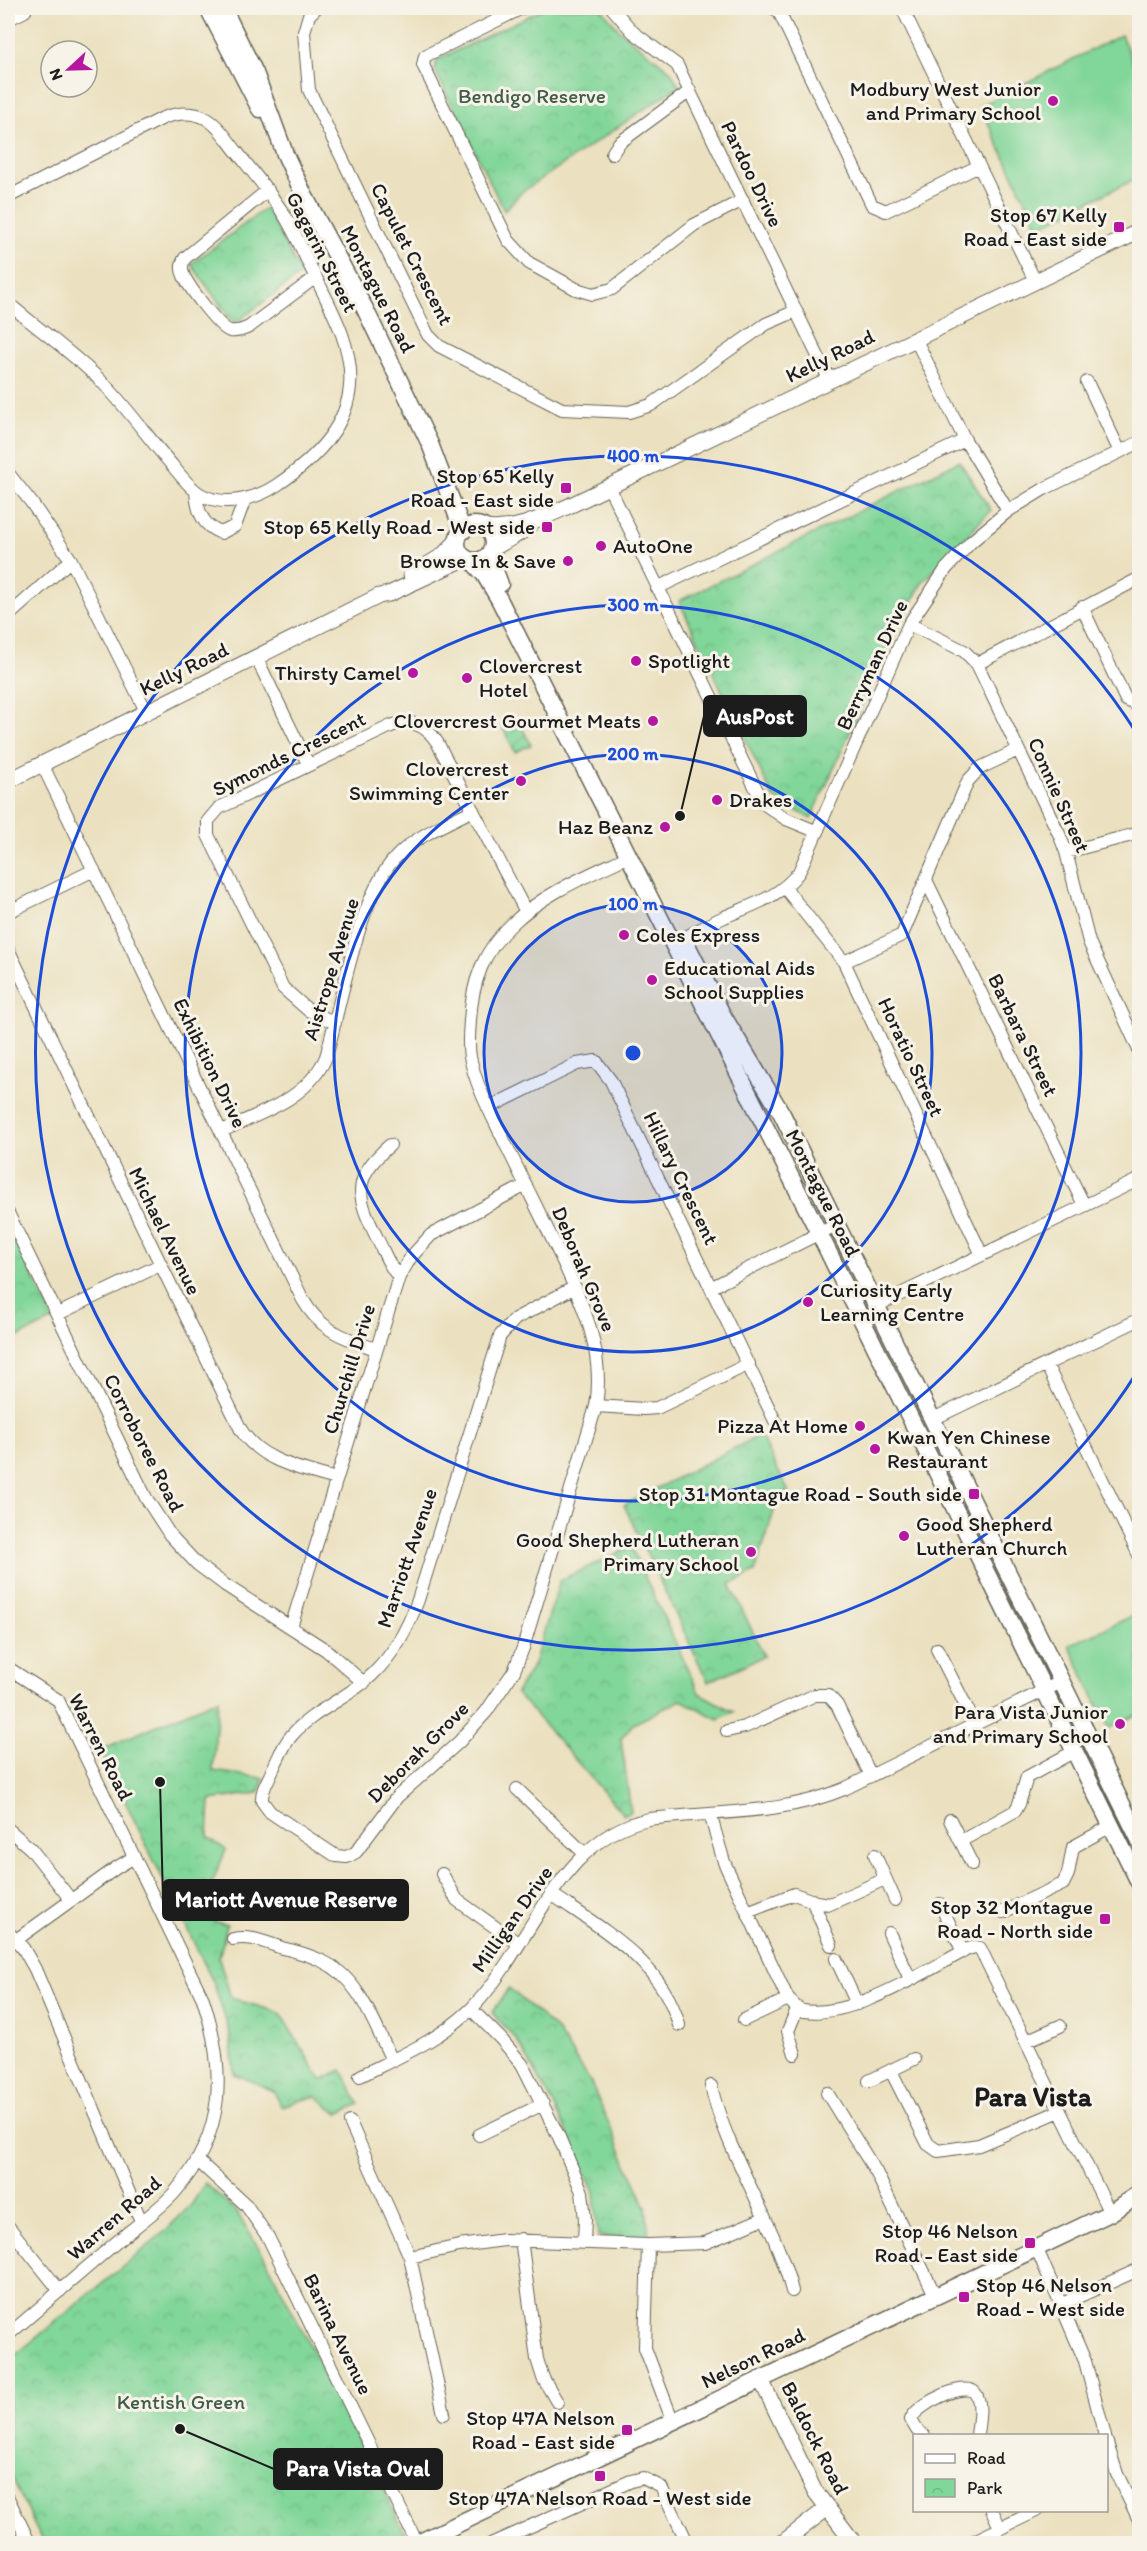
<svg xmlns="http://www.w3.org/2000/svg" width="1147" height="2551" font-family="Itim,sans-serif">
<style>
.park{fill:url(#park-crowns);stroke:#4e795a;stroke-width:1.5}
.garden{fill:url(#garden-furrows);stroke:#4e795a;stroke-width:1.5}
.pitch{fill:#81d699;stroke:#4e795a;stroke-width:1.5}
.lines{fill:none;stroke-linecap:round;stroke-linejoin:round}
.minor-casing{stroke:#646155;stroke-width:14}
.tertiary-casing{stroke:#646155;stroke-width:17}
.secondary-casing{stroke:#646155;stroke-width:19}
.primary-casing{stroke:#646155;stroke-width:22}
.minor{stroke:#fff;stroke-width:12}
.tertiary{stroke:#fff;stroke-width:15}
.secondary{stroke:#fff;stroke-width:16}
.primary{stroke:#fff;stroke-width:20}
.ring{fill:none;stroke:#1d4ed8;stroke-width:3}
.poi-dot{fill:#b5179e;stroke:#f7f3e8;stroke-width:2}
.labels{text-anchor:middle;stroke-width:6;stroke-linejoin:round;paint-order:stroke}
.poi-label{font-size:21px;fill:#1c1c1c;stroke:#f7f3e8;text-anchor:end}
.park-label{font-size:21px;fill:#3f5d48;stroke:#f7f3e8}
.street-label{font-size:21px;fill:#1c1c1c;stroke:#f7f3e8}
.district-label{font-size:27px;font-weight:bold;fill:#1c1c1c;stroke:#f7f3e8}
.centre{fill:#1d4ed8;stroke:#f7f3e8;stroke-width:3}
.ring-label{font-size:18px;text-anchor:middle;font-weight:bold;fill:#1d4ed8;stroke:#f7f3e8;stroke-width:6;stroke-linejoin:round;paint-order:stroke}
.leader{fill:none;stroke:#1c1c1c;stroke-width:2}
.callout-dot{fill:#1c1c1c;stroke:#f7f3e8;stroke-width:2}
.callout{fill:#1c1c1c;stroke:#1c1c1c;stroke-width:2}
.callout-label{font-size:22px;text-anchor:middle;font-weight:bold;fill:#fff}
</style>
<defs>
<pattern id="park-crowns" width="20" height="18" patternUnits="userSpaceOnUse" patternTransform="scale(1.5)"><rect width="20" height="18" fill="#81d699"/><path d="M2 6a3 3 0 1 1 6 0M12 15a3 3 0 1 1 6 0" fill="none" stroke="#6fb783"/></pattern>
<pattern id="garden-furrows" width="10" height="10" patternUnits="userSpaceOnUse" patternTransform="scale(1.5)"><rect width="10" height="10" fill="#81d699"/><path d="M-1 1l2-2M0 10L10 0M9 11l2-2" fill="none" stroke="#6fb783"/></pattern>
</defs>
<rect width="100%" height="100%" fill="#f7f3e8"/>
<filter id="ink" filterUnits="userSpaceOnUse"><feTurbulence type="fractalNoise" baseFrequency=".0167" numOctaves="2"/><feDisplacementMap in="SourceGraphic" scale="12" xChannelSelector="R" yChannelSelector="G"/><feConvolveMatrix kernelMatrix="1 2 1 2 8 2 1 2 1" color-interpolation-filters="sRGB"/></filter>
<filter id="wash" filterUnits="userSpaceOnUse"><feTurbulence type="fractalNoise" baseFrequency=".008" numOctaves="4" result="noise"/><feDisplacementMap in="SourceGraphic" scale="24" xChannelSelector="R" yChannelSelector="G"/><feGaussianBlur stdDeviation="1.35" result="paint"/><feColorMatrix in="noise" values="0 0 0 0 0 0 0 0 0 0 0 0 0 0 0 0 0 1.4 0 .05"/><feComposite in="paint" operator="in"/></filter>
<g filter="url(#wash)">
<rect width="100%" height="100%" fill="#ebe1c0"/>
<!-- park -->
<path class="park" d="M 545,8 L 601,8 L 621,32 L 670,70 L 679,86 L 522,192 L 504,211 L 435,70 L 437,60 Z
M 266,208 L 301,274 L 234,324 L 191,264 Z
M 959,461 L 991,510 L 922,583 L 893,637 L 811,819 L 773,797 L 679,601 Z
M 8,1225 L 54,1320 L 8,1342 Z
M 760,1435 L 789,1492 L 778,1498 L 755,1572 L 730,1584 L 764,1656 L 708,1682 L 624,1505 Z
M 631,1547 L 699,1693 L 734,1712 L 718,1719 L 681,1700 L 633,1724 L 621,1739 L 631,1812 L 624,1815 L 516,1693 L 534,1664 L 560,1580 Z
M 218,1699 L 213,1771 L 264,1778 L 258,1793 L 210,1800 L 208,1837 L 226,1850 L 198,1916 L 227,1925 L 219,1958 L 231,1998 L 280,2013 L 321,2080 L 342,2070 L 359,2104 L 338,2114 L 316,2096 L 281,2106 L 274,2091 L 234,2074 L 230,2034 L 214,1984 L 100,1750 Z
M 509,1988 L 556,2029 L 589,2079 L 646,2207 L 649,2240 L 598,2236 L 594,2192 L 553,2103 L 516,2039 L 492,2013 Z
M 205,2183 L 236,2211 L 267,2261 L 407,2537 L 388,2544 L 43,2543 L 8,2470 L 8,2361 L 159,2237 L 192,2204 Z"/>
<!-- garden -->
<path class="garden" d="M 517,718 L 531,745 L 515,752 L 502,726 Z"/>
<!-- pitch -->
<path class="pitch" d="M 1121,35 L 1139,75 L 1139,177 L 1038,227 L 980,106 Z
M 1139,1613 L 1139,1714 L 1109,1728 L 1069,1645 Z"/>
</g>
<g filter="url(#ink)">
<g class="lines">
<!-- minor casing -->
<g class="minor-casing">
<path id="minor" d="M 316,8 L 309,15 L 304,32 L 309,90 L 428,335 L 439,346 L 562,409 L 629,412 L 651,405 L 766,324 L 796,311
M 522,8 L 425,56 L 423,65 L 508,240 L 529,263 L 576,289 L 593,294 L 612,289 L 694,225 L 743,200
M 612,8 L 633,32 L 677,65 L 829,379
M 774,8 L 779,12 L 872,205 L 886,211 L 979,166
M 902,8 L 1035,281
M 612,154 L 619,143 L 690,91
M 268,190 L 185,258 C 181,264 181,270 184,276 C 189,287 219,328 230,331 C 237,332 243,330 249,327 L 316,277
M 8,197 L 163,118 C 177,113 193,111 207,119 C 219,126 228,141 237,152 C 252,171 268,190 281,210 C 292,226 300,245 308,262 C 326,300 354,343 350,386 C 347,428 311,462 277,485 C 256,499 224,508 200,494 C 189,487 180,475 172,465 C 149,439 129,410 105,385 C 75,354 40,331 8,303
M 915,338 L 965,440 L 1008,511
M 1087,382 L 1120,452
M 8,473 L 31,502 L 71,560 L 146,711
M 609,487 L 763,803 L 786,819 L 818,832
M 196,491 C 197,510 202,526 221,533 L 235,526 L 245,499
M 657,588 L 965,440
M 1082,607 L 1126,700 L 1140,706
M 8,616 L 71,560
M 909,624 L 964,651 L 977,664 L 1059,834 L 1066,852 L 1089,942 L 1140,1052
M 256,657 L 308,764
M 977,664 L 1140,578
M 42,764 L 303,1300 C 321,1331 343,1337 375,1349
M 1066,852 L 1140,833
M 927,882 L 1084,1205
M 785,888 L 844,962 L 982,1255
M 8,912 L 94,870
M 684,938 C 697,931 709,924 722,918 C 751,905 779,898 799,872 L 909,624 L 946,569 L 972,541 L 1008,511 L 1044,489 L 1140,442
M 8,949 L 241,1430 C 261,1462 302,1469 336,1479
M 844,962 L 902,935 L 968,781 L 980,768 L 1018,750
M 335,1023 L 308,1010 L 283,988 L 208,835 L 208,821 L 219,808 L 391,726 C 410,718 426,725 437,742 L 526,912
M 488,1108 L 577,1064 L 596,1061 L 611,1081 L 776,1423
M 222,1131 C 261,1112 307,1100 326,1057 C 341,1004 359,892 398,855 C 418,835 448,823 473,810
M 390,1145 C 350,1180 357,1197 378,1240 C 384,1252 389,1267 399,1277
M 8,1213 L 146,1498 L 170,1535 L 197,1564 L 225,1585 L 326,1650 L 364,1683
M 575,1287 L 515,1319 L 500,1336 L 418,1600 C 408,1628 395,1653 373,1674 C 349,1698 315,1709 292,1735 C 283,1745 278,1759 272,1771 C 268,1781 261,1790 262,1801 L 270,1812 L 336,1856 L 347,1857 L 356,1852 L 397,1797 L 459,1742 L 486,1712 L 514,1671 L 523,1648 L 596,1406 C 605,1351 583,1304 560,1255 C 542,1218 524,1181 506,1145 C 493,1117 476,1087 470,1057 C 468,1045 469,1032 470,1021 C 472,982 483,951 512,924 C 544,893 589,875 629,856
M 712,1287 L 836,1225
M 876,1306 L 1140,1179
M 58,1314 L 160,1265
M 1046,1364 L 1140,1557
M 596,1406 L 644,1409 L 657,1408 L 749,1364
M 931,1420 L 1140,1319
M 291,1627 L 399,1277 L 411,1257 L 431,1235 L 526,1185
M 937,1649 L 975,1724
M 8,1668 L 58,1700 L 203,1999 C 226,2070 226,2133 175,2192 C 159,2210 138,2224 119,2240 C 82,2272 45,2303 8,2335
M 727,1731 L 745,1727 L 815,1695 L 828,1695 L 837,1705 L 871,1776
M 517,1789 L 584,1853
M 710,1814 L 724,1862 L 788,1999 L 799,2010 C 847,2022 925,1971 968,1949 L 975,1947 L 980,1948 L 1110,2213
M 950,1820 L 972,1864
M 8,1829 L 31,1849 L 71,1900
M 961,1841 L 1015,1811 L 1019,1804 L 1027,1777 L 1075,1751
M 875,1855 L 895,1900
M 442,1874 L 457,1900 L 519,1944
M 553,1895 C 603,1930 662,1962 679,2025
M 812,1900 L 831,1945
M 940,1904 L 963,1952
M 747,1912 L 794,1894 L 816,1902 L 830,1904 L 885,1879
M 1003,1912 L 1063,1884 L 1068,1874 L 1073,1847 L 1111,1826
M 8,1932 L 23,1948 L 35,1969 L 141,2221
M 889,1933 L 910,1979
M 233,1939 C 250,1935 267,1943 282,1948 C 296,1951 309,1955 322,1961 C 360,1978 374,2025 392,2060
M 16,1940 L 116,1868 L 134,1857
M 836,1959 L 857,2004
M 471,2009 L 501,2039 L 522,2064 L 559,2137 L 582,2192 L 585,2219 L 584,2242
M 744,2020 L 788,1999
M 1026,2041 L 1060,2026
M 795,2054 L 788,2031 L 797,2009
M 891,2071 L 928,2144 L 938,2151 L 979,2145 L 1060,2111
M 360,2076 C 398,2057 439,2040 470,2010 C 530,1951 558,1837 649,1819 C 715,1811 783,1815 844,1789 L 1061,1682
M 869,2081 L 914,2059
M 711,2086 C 728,2158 774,2219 792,2291
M 827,2093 L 876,2172 L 935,2295
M 350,2122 L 410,2257 L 444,2414
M 479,2135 L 543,2104
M 197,2160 L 246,2205 L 268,2237 L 417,2543
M 8,2226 L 60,2291
M 521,2239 L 537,2359 L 543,2378 L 557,2402
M 648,2245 L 705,2243 L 764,2218
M 1036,2247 L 1085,2361 L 1105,2436
M 410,2257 L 459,2246 L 504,2240 L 648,2245 L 645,2348 L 673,2422
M 1062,2304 L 1140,2269
M 924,2436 L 917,2430 L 911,2420 C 914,2406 965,2380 975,2393 C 983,2403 978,2423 977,2436
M 1106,2440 L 1117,2474 L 1140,2522
M 8,2498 L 30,2544
M 992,2510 L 1000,2528
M 491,2544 L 631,2481 L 643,2478 L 661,2487 L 688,2544
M 968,2544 L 1038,2510"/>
</g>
<!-- tertiary casing -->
<g class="tertiary-casing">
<path id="tertiary" d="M 485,528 C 515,532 544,517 571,505 L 1140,231
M 492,549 L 528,528
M 411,575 L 442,556 L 458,540
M 8,781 L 379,596 L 389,594 L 466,558
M 761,2380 L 814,2490 L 855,2544
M 781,2544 L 826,2509"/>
</g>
<!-- secondary casing -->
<g class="secondary-casing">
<path id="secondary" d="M 208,8 L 260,109
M 223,8 L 255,73 L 285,154 L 304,195 L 365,309 L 430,444 L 463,531
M457 543a18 18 0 1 1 36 0a18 18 0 1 1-36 0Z
M 489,555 L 500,584
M 472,561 L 484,574 L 499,599 L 819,1233 L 1140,1884
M 687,945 L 723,1016 L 782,1114 L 1140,1841
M 416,2544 L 1110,2213 L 1140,2193"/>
</g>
<!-- primary casing -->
<g class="primary-casing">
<path id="primary" d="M 8,15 L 22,8"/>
</g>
<!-- minor -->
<use href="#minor" class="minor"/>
<!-- tertiary -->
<use href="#tertiary" class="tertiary"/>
<!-- secondary -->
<use href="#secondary" class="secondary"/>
<!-- primary -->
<use href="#primary" class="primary"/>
</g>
</g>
<!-- distance rings -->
<circle cx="633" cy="1053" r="149" fill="#1d4ed8" fill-opacity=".12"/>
<g class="ring">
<circle cx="633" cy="1053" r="149"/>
<circle cx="633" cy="1053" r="299"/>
<circle cx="633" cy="1053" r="448"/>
<path d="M1139 1369A597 597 0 1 1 1139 737"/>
</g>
<!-- markers -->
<g class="poi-dot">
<circle cx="1053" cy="101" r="6"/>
<rect x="1113" y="221" width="12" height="12" rx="3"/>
<rect x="560" y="482" width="12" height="12" rx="3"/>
<rect x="541" y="521" width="12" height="12" rx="3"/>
<circle cx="601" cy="546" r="6"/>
<circle cx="568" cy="561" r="6"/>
<circle cx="636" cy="661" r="6"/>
<circle cx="413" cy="673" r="6"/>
<circle cx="467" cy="678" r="6"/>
<circle cx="653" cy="721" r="6"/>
<circle cx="521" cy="781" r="6"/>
<circle cx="717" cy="800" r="6"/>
<circle cx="665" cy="827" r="6"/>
<circle cx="624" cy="935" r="6"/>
<circle cx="652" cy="980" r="6"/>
<circle cx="808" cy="1302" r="6"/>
<circle cx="860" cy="1426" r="6"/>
<circle cx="875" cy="1449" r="6"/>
<rect x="968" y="1488" width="12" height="12" rx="3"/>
<circle cx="904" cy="1536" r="6"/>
<circle cx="751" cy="1552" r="6"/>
<circle cx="1120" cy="1724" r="6"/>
<rect x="1099" y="1913" width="12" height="12" rx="3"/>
<rect x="1024" y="2237" width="12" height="12" rx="3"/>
<rect x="958" y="2291" width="12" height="12" rx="3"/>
<rect x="621" y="2424" width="12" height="12" rx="3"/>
<rect x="594" y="2470" width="12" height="12" rx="3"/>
</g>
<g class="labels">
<!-- poi labels -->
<g class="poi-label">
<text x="1041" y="96">Modbury West Junior<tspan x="1041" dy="24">and Primary School</tspan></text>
<text x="1107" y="222">Stop 67 Kelly<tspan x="1107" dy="24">Road - East side</tspan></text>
<text x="554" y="483">Stop 65 Kelly<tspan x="554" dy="24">Road - East side</tspan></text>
<text x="535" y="534">Stop 65 Kelly Road - West side</text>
<text x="613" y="553" text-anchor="start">AutoOne</text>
<text x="556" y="568">Browse In &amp; Save</text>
<text x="648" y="668" text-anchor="start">Spotlight</text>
<text x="479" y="673" text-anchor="start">Clovercrest<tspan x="479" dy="24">Hotel</tspan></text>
<text x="401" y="680">Thirsty Camel</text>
<text x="641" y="728">Clovercrest Gourmet Meats</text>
<text x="509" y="776">Clovercrest<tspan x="509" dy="24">Swimming Center</tspan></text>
<text x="729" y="807" text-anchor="start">Drakes</text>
<text x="653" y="834">Haz Beanz</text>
<text x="636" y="942" text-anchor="start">Coles Express</text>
<text x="664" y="975" text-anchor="start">Educational Aids<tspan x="664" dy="24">School Supplies</tspan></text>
<text x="820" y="1297" text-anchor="start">Curiosity Early<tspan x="820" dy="24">Learning Centre</tspan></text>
<text x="848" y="1433">Pizza At Home</text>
<text x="887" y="1444" text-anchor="start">Kwan Yen Chinese<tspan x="887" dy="24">Restaurant</tspan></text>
<text x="962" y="1501">Stop 31 Montague Road - South side</text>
<text x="916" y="1531" text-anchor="start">Good Shepherd<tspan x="916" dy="24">Lutheran Church</tspan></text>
<text x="739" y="1547">Good Shepherd Lutheran<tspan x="739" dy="24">Primary School</tspan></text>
<text x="1108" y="1719">Para Vista Junior<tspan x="1108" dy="24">and Primary School</tspan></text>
<text x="1093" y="1914">Stop 32 Montague<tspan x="1093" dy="24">Road - North side</tspan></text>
<text x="1018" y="2238">Stop 46 Nelson<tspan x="1018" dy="24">Road - East side</tspan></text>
<text x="976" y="2292" text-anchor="start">Stop 46 Nelson<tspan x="976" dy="24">Road - West side</tspan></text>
<text x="615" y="2425">Stop 47A Nelson<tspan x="615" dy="24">Road - East side</tspan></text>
<text x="600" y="2505" text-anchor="middle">Stop 47A Nelson Road - West side</text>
</g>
<!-- park labels -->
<g class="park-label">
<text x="532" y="103">Bendigo Reserve</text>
<text x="181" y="2409">Kentish Green</text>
</g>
<!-- street labels -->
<g class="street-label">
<text transform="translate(752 174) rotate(64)" y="7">Pardoo Drive</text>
<text transform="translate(322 252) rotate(63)" y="7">Gagarin Street</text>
<text transform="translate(412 254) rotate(63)" y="7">Capulet Crescent</text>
<text transform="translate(378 289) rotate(63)" y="7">Montague Road</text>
<text transform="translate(830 356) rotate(-26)" y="7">Kelly Road</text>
<text transform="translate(872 665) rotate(-65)" y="7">Berryman Drive</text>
<text transform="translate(184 669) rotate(-26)" y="7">Kelly Road</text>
<text transform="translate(289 754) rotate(-26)" y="7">Symonds Crescent</text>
<text transform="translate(1059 795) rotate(66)" y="7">Connie Street</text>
<text transform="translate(331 969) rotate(-73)" y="7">Aistrope Avenue</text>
<text transform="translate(1023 1035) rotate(64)" y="7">Barbara Street</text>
<text transform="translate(911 1057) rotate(65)" y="7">Horatio Street</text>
<text transform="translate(210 1063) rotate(64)" y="7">Exhibition Drive</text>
<text transform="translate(681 1178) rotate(64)" y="7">Hillary Crescent</text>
<text transform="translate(823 1193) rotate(63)" y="7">Montague Road</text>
<text transform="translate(165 1231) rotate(64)" y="7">Michael Avenue</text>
<text transform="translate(584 1269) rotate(67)" y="7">Deborah Grove</text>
<text transform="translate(349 1369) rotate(-73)" y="7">Churchill Drive</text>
<text transform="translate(144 1443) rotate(63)" y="7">Corroboree Road</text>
<text transform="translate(407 1558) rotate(-71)" y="7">Marriott Avenue</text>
<text transform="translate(101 1747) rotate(63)" y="7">Warren Road</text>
<text transform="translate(418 1752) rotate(-45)" y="7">Deborah Grove</text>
<text transform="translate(512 1919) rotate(-55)" y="7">Milligan Drive</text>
<text transform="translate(114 2218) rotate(-41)" y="7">Warren Road</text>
<text transform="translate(338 2334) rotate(64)" y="7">Barina Avenue</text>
<text transform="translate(753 2358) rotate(-26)" y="7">Nelson Road</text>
<text transform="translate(815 2438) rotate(63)" y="7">Baldock Road</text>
</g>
<!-- district labels -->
<g class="district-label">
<text x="1033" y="2106">Para Vista</text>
</g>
</g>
<circle cx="633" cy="1053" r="9" class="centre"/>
<g class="ring-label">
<text x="633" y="462">400 m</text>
<text x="633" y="611">300 m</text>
<text x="633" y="760">200 m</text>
<text x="633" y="910">100 m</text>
</g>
<!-- callouts -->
<path class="leader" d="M680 816L704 716M160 1782L163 1900M180 2429L274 2469"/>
<g class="callout-dot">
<circle cx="680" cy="816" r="6"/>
<circle cx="160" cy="1782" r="6"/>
<circle cx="180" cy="2429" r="6"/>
</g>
<g class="callout">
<rect x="704" y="696" width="102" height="40" rx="6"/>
<rect x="163" y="1880" width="245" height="40" rx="6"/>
<rect x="274" y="2449" width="168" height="40" rx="6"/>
</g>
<g class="callout-label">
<text x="755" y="724">AusPost</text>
<text x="286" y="1907">Mariott Avenue Reserve</text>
<text x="358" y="2476">Para Vista Oval</text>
</g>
<!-- margin -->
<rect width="1147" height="2551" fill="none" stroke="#f7f3e8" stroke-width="30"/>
<!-- legend -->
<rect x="913" y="2434" width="195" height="78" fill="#f7f3e8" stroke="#9f9d96" stroke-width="1.5"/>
<rect x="925" y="2454" width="30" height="9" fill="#ffffff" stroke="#9f9d96" stroke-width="1.5"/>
<text x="967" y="2464" font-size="18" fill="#1c1c1c">Road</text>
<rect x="925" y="2479" width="30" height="18" fill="url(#park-crowns)" stroke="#9f9d96" stroke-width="1.5"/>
<text x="967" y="2494" font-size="18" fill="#1c1c1c">Park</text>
<!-- north arrow -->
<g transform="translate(69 69) rotate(248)"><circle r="28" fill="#f7f3e8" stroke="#9f9d96" stroke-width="1.5"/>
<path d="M0-4.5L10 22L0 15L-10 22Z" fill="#b5179e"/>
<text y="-9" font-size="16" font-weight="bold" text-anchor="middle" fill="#1c1c1c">N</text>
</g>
</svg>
